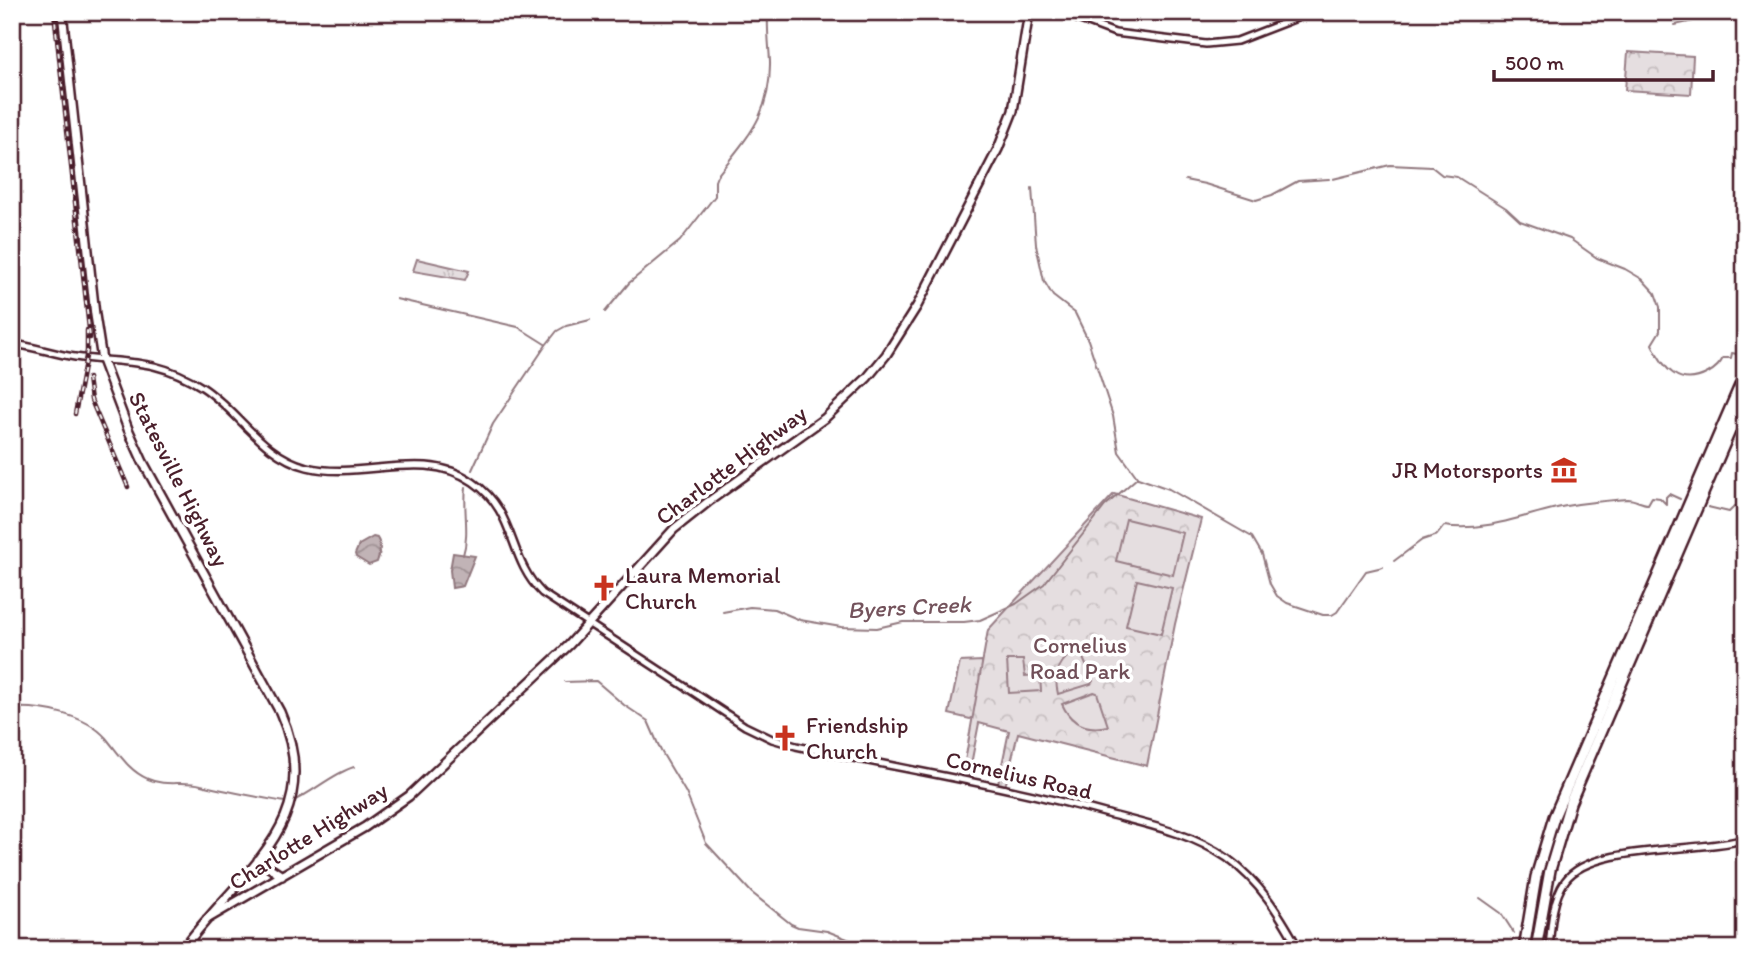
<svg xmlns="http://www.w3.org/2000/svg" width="1757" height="961" font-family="Itim,sans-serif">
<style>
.grass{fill:url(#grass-tufts);stroke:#987e86;stroke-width:2}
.forest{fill:url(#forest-crowns);stroke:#987e86;stroke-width:2}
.pitch{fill:#e5dee0;stroke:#987e86;stroke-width:2}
.water{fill:url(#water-waves);stroke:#91787e;stroke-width:2}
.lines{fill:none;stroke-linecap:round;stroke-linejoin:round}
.stream{stroke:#91787e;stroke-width:2}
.secondary-casing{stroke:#4a1f2b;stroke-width:10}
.primary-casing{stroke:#4a1f2b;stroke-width:12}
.highway-casing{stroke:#4a1f2b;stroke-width:14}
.secondary{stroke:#fff;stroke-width:5}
.primary{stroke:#fff;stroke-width:7}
.highway{stroke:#fff;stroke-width:9}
.rail-casing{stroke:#4a1f2b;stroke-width:4.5}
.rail{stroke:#fff;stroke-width:2;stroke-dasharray:5;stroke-linecap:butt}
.labels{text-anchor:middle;stroke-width:7;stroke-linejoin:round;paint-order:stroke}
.street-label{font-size:23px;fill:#4a1f2b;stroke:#fff}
.poi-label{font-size:23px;fill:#4a1f2b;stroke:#fff;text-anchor:start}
.park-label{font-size:23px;fill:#714f58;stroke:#fff}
.water-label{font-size:24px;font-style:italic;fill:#74535c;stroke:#fff}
</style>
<defs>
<pattern id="grass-tufts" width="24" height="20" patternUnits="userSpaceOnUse" patternTransform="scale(1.75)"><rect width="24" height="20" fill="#e5dee0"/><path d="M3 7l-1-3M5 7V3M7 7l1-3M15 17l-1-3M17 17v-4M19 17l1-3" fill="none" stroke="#c6bec0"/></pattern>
<pattern id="forest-crowns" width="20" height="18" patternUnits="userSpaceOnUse" patternTransform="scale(1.75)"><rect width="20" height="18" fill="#e5dee0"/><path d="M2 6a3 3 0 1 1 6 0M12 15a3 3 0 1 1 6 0" fill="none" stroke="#c6bec0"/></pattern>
<pattern id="water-waves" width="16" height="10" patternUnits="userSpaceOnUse" patternTransform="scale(1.75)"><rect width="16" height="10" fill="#c1b3b6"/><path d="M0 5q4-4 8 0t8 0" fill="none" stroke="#9f9194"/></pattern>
</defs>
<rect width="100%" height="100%" fill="#fff"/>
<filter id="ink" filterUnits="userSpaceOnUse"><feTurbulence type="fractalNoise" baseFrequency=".0143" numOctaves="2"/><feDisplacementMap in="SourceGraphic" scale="14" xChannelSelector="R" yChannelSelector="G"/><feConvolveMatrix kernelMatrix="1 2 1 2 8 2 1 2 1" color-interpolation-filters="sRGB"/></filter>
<g filter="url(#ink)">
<!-- grass -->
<path class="grass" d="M 417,259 L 469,271 L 465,280 L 413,271 Z
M 982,661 L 983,675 L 975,717 L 970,719 L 949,714 L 960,662 Z"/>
<!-- forest -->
<path class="forest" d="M 1628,52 L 1693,56 L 1691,94 L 1625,90 Z
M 1114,494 L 1201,519 L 1175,624 L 1147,766 L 1018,733 L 1005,787 L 998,784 L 1009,731 L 979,723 L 968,780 L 962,778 L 988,630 Z"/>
<!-- pitch -->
<path class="pitch" d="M 1126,519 L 1183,533 L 1173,575 L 1116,561 Z
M 1137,580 L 1172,588 L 1161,634 L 1126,626 Z
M 1079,649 L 1093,681 L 1091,684 L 1058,694 C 1053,674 1060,658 1079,649 Z
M 1007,660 L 1023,660 L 1025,676 L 1040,675 L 1041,691 L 1009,693 Z
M 1094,692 L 1097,693 L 1108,726 C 1086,731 1071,724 1062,704 Z"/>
<!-- water -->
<path class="water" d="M 373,537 L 377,538 C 382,545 380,554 377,562 L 369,565 L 356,557 L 355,554 L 359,545 Z
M 453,553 L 475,556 L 463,586 L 452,588 L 450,570 Z"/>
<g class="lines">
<!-- stream -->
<path class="stream" d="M 1675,25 L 1725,14 L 1745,16
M 1333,179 L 1390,165 L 1432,167 L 1442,175 L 1457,177 L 1506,208 L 1520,221 L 1570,239 L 1597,258 L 1625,269 L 1642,279 L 1655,293 L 1660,307 L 1660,331 L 1652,344 C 1663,368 1679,389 1708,373 C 1715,369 1720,365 1723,358 L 1731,358 L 1732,353 L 1737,354 L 1738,359
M 1185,180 L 1205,184 L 1256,200 L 1272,195 L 1298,181 L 1329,179
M 1032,188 L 1036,245 L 1044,281 L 1053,296 L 1075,313 L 1088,340 L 1113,416 L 1119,452 L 1137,477
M 396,299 L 518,327 L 545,344
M 605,312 L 629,283 L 680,241 L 715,196 L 715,181 L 717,176 C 748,136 771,115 770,61 C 769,45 767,29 768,12
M 472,470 L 493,424 L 546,345 L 557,331 L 566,326 L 590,320
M 1138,478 L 1169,489 L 1252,537 L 1262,554 L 1270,584 L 1277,596 L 1287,603 L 1323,615 L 1332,615 L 1337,612 L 1366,571 L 1383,567
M 1708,507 L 1729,512 L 1735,506 L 1745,505
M 463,555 C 470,533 463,510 466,487
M 1394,561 L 1422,540 L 1437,535 L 1444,526 C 1491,533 1533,510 1578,504 C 1594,502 1612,500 1628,499 C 1635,499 1641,504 1648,504 L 1652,497 L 1660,498 L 1666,504 L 1666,497 L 1669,494 L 1680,499
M 723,612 L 750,607 L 774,609 L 800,620 L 841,627 L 877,628 L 903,622 L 964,622 L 980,620 L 1016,604 L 1044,584 L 1105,506 L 1137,478
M 565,682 L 596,681 L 624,705 L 648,721 L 661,751 L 686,793 L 706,843 L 752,893 L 791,924 L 798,927 L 827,931 L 873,949
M 12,708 C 42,706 86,715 106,738 C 119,754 129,771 148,779 C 165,787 184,780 201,785 C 229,792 257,797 285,802
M 291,802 C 313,793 331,774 354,767
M 1480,898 L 1501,913 L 1514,933
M 1560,948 L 1561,949"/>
<!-- secondary casing -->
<g class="secondary-casing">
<path id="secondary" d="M 1059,12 L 1115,33 L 1206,44 L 1237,41 L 1312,12
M 12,344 C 33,346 54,354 75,357 C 125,364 155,357 202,387 C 239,411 262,456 307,467 C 362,481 423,447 473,482 C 517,512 507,558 542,593 L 745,726 L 772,739 L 796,746 C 900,769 1005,785 1108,814 C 1149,825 1191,833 1227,858 C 1260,882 1279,913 1299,949
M 1549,949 C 1551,927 1552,900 1565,881 C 1592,843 1701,853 1745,839"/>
</g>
<!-- primary casing -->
<g class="primary-casing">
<path id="primary" d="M 62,12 L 95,315 L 102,360 L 128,429 L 143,462 L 280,712 C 329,822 240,871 183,949
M 258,860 L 282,876
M 207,919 L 365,827 L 409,796 L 569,645 L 674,529 L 708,502 L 825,418 L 867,378 L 886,355 L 917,306 L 998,149 L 1013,111 L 1029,12"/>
</g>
<!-- highway casing -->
<g class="highway-casing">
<path id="highway" d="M 1524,949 L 1536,877 L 1554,817 L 1745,374
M 1536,949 L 1550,870 L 1570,803 L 1745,396"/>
</g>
<!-- secondary -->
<use href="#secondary" class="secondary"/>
<!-- primary -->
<use href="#primary" class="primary"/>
<!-- highway -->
<use href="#highway" class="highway"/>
<!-- rail casing -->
<g class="rail-casing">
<path id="rail" d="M 54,12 L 90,338
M 88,378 L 91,400 L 128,487
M 75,414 L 87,351 L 87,330"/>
</g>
<!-- rail -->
<use href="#rail" class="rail"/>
</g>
</g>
<!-- icons -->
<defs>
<g id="museum-bare" transform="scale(2.1)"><path d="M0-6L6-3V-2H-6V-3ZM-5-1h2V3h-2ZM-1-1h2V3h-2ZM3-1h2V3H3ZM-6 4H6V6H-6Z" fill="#c8321e" stroke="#fff" stroke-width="2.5" paint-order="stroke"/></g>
<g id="church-bare" transform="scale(2.1)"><path d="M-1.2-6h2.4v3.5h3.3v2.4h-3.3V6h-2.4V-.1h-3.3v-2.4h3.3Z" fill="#c8321e" stroke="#fff" stroke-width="2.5" paint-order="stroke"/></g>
</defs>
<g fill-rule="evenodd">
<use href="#museum-bare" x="1564" y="470"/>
<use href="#church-bare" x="604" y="588"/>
<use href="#church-bare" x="785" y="738"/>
</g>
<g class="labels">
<!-- street labels -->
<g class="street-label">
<text transform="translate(731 465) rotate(-37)" y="8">Charlotte Highway</text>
<text transform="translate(179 479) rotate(63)" y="8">Statesville Highway</text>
<text transform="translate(1019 775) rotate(13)" y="8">Cornelius Road</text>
<text transform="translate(308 836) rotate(-32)" y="8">Charlotte Highway</text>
</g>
<!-- poi labels -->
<g class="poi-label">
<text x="1543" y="478" text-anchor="end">JR Motorsports</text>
<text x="625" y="583">Laura Memorial<tspan x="625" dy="26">Church</tspan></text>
<text x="806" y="733">Friendship<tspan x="806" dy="26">Church</tspan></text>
</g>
<!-- park labels -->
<g class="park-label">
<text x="1080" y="653">Cornelius<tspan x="1080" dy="26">Road Park</tspan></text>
</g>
<!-- water labels -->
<g class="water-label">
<text transform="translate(909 607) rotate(-3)" y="8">Byers Creek</text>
</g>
</g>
<!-- margin -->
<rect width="1757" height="961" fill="none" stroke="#fff" stroke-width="42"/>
<rect x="21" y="21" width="1715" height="919" fill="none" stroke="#4a1f2b" stroke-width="2.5" filter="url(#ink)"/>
<!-- scale -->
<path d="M1494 70v10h219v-10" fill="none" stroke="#4a1f2b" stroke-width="3.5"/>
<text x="1505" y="70" font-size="21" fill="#4a1f2b" stroke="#ffffff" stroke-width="5" paint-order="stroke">500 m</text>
</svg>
